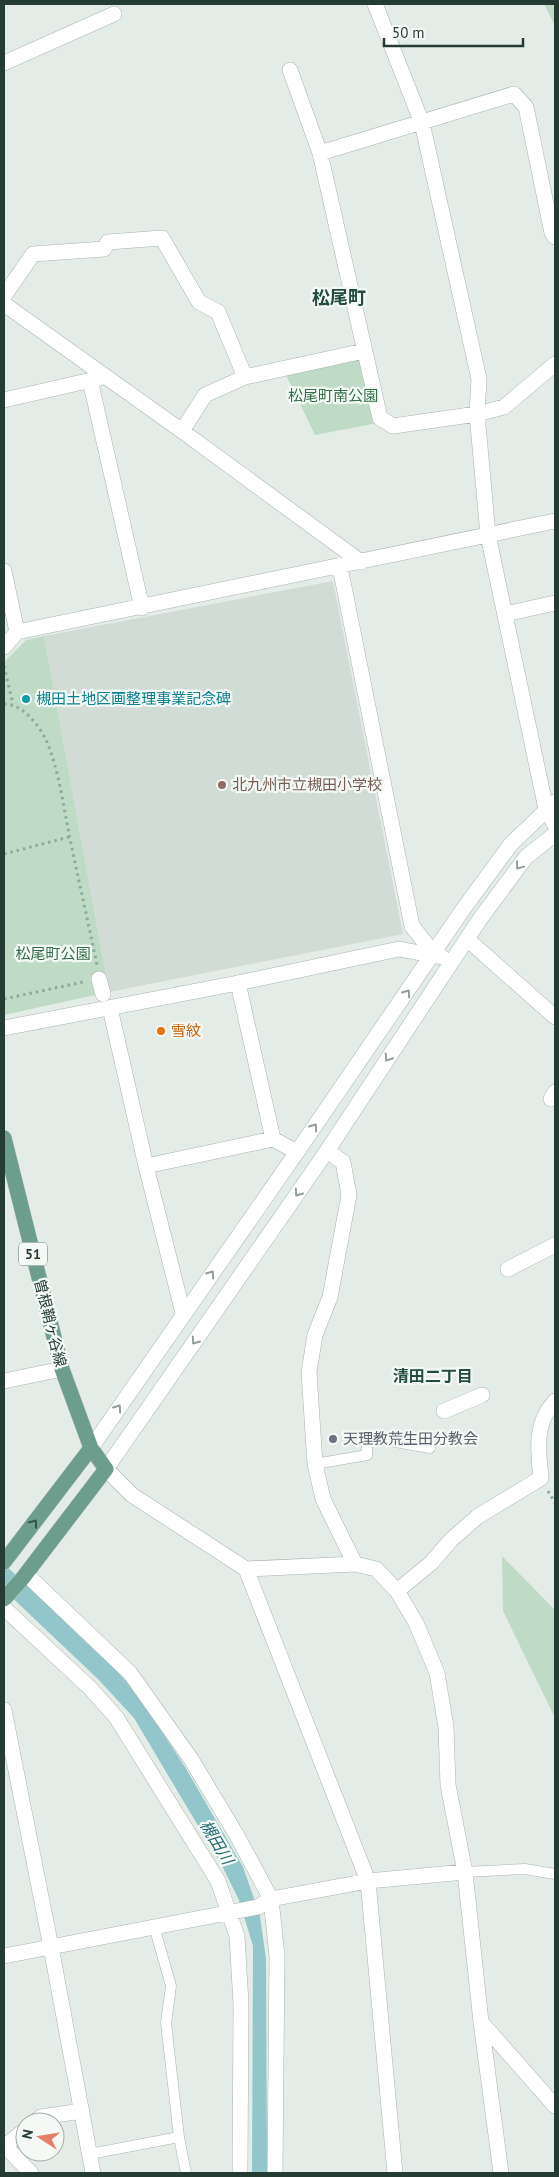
<svg xmlns="http://www.w3.org/2000/svg" width="559" height="2177" font-family="'PT Sans','Noto Sans JP',sans-serif">
<style>
.built{fill:#d2dcd7}
.green{fill:#bfdbc5}
.water{fill:#92c6cb}
.lines{fill:none;stroke-linecap:round;stroke-linejoin:round}
.lane-casing{stroke:#a7b4ae;stroke-width:11}
.street-casing{stroke:#a7b4ae;stroke-width:16}
.secondary-casing{stroke:#a3b6af;stroke-width:16}
.primary-casing{stroke:#c2c8c6;stroke-width:16}
.path{stroke:#88ac9e;stroke-width:3;stroke-dasharray:2.5 4;stroke-linecap:butt}
.lane{stroke:#fff;stroke-width:10}
.street{stroke:#fff;stroke-width:15}
.secondary{stroke:#fff;stroke-width:15}
.primary{stroke:#6d9d8d;stroke-width:15}
.oneway{stroke:#929e9a}
.oneway2{stroke:#37544a}
.culture-dot{fill:#0f9aa8;stroke:#f4f9f6;stroke-width:2}
.education-dot{fill:#8d6e63;stroke:#f4f9f6;stroke-width:2}
.food-dot{fill:#e8710a;stroke:#f4f9f6;stroke-width:2}
.worship-dot{fill:#6b7280;stroke:#f4f9f6;stroke-width:2}
.labels{text-anchor:middle;stroke-width:4.5;stroke-linejoin:round;paint-order:stroke}
.shield{fill:#f4f9f6;stroke:#63756e;stroke-width:1}
.shield-label{font-size:14px;font-weight:bold;fill:#253c34}
.park-label{font-size:15px;fill:#336e46;stroke:#f4f9f6}
.culture-label{font-size:15px;fill:#0d838f;stroke:#f4f9f6;text-anchor:start}
.education-label{font-size:15px;fill:#785e54;stroke:#f4f9f6;text-anchor:start}
.food-label{font-size:15px;fill:#c56008;stroke:#f4f9f6;text-anchor:start}
.street-label{font-size:15px;fill:#253c34;stroke:#f4f9f6}
.worship-label{font-size:15px;fill:#5b616d;stroke:#f4f9f6;text-anchor:start}
.neighbourhood-label{font-size:16px;font-weight:bold;fill:#234c3f;stroke:#f4f9f6}
.water-label{font-size:16px;font-style:italic;fill:#256a72;stroke:#f4f9f6}
.quarter-label{font-size:18px;font-weight:bold;fill:#234c3f;stroke:#f4f9f6}
</style>
<rect width="100%" height="100%" fill="#e4ece8"/>
<!-- built -->
<path class="built" d="M 333,581 L 403,934 L 109,992 L 44,636 Z"/>
<!-- green -->
<path class="green" d="M 544,4 L 555,4 L 555,26 Z
M 359,357 L 373,424 L 315,435 L 284,371 Z
M 44,636 L 109,992 L 4,1015 L 4,662 L 26,640 Z
M 502,1556 L 555,1610 L 555,1718 L 503,1611 Z"/>
<!-- water -->
<path class="water" d="M 4,1564 L 100,1653 L 136,1692 L 185,1767 L 243,1867 L 260,1916 L 266,1959 L 267,2173 L 252,2173 L 253,1946 L 239,1900 L 222,1866 L 134,1718 L 99,1680 L 4,1590 Z"/>
<g class="lines">
<!-- lane casing -->
<g class="lane-casing">
<path id="lane" d="M 315,1464 L 367,1455 L 367,1437 L 430,1448
M 465,1872 L 525,1869 L 555,1874
M 179,2137 L 186,2173
M 90,2154 L 179,2137 L 166,2023 L 171,1986 L 154,1926"/>
</g>
<!-- street casing -->
<g class="street-casing">
<path id="street" d="M 375,4 L 422,123 L 479,379 L 477,414 L 488,535 L 546,809 L 555,825
M 4,63 L 114,14
M 290,70 L 320,153
M 555,237 L 552,233 L 526,107 L 514,94 L 320,153 L 380,418 L 393,426 L 477,414 L 504,407 L 555,364
M 4,296 L 33,254 L 104,249 L 108,242 L 162,238 L 199,302 L 218,312 L 245,377
M 4,304 L 182,431 L 361,562
M 90,380 L 142,608
M 4,400 L 100,378
M 182,431 L 205,395 L 245,377 L 364,351
M 340,567 L 412,926 L 434,954
M 4,571 L 17,632
M 505,614 L 555,603
M 4,647 L 17,632 L 555,521
M 467,939 L 555,1017
M 99,979 L 103,994
M 238,983 L 273,1139 L 297,1152
M 110,1008 L 146,1166 L 183,1313
M 551,1099 L 555,1092
M 327,1151 L 343,1162 L 349,1195 L 330,1297 L 315,1335 L 309,1372 L 315,1464 L 323,1499 L 355,1564
M 146,1166 L 273,1139
M 508,1269 L 555,1245
M 4,1381 L 62,1369
M 444,1411 L 482,1395
M 106,1469 L 132,1495 L 246,1569 L 368,1881 L 395,2173
M 246,1569 L 355,1564 L 376,1569 L 397,1591 L 416,1623 L 437,1673 L 446,1727 L 448,1785 L 465,1872 L 481,2022 L 501,2173
M 26,1574 L 130,1673 L 191,1759 L 236,1834 L 271,1899 L 277,1956 L 275,2173
M 397,1591 L 431,1563 L 451,1540 L 477,1517 L 541,1478 C 538,1449 534,1424 555,1401
M 4,1608 L 90,1688 L 116,1717 L 218,1881 L 237,1936 L 241,2004 L 240,2173
M 4,1956 L 258,1907 L 271,1899 L 368,1881 L 465,1872
M 481,2022 L 555,2106
M 35,2122 L 41,2117 L 82,2111
M 4,2145 L 31,2173
M 5,2146 L 25,2130"/>
</g>
<!-- secondary casing -->
<g class="secondary-casing">
<path id="secondary" d="M 4,1028 L 238,983 L 399,949 L 442,957
M 91,1448 L 297,1152 L 464,908 L 511,844 L 555,802
M 106,1469 L 327,1151 L 480,919 L 526,857 L 555,834
M 4,1710 L 51,1947 L 93,2173"/>
</g>
<!-- primary casing -->
<g class="primary-casing">
<path id="primary" d="M 4,1138 L 62,1369 L 91,1448 L 106,1469 L 22,1579 L 4,1599
M 4,1562 L 91,1448"/>
</g>
<!-- path -->
<path class="path" d="M 4,666 L 13,704
M 4,704 C 23,704 39,725 47,742 C 59,771 63,804 69,834 C 78,878 88,921 97,965
M 4,854 L 69,837
M 4,999 L 83,982
M 548,1491 L 555,1503"/>
<!-- lane -->
<use href="#lane" class="lane"/>
<!-- street -->
<use href="#street" class="street"/>
<!-- secondary -->
<use href="#secondary" class="secondary"/>
<!-- primary -->
<use href="#primary" class="primary"/>
</g>
<!-- one-way arrows -->
<defs><path id="oneway-chevron" d="M-2-3.5L2.5 0L-2 3.5" fill="none" stroke-width="1.6" stroke-linecap="round" stroke-linejoin="round" transform="scale(1.25)"/></defs>
<g class="oneway">
<use href="#oneway-chevron" transform="translate(519 866) rotate(127)"/>
<use href="#oneway-chevron" transform="translate(407 993) rotate(-55)"/>
<use href="#oneway-chevron" transform="translate(388 1058) rotate(123)"/>
<use href="#oneway-chevron" transform="translate(314 1127) rotate(-55)"/>
<use href="#oneway-chevron" transform="translate(298 1193) rotate(125)"/>
<use href="#oneway-chevron" transform="translate(211 1274) rotate(-55)"/>
<use href="#oneway-chevron" transform="translate(195 1341) rotate(125)"/>
<use href="#oneway-chevron" transform="translate(118 1408) rotate(-55)"/>
</g>
<use class="oneway2" href="#oneway-chevron" transform="translate(34 1523) rotate(-53)"/>
<!-- markers -->
<circle class="culture-dot" cx="26" cy="699" r="5"/>
<circle class="education-dot" cx="222" cy="785" r="5"/>
<circle class="food-dot" cx="161" cy="1031" r="5"/>
<circle class="worship-dot" cx="333" cy="1439" r="5"/>
<g class="labels">
<!-- shield labels -->
<rect class="shield" x="19" y="1242.5" width="28" height="23" rx="4"/>
<g class="shield-label">
<text x="33" y="1259">51</text>
</g>
<!-- park labels -->
<g class="park-label">
<text x="333" y="401">松尾町南公園</text>
<text x="53" y="959">松尾町公園</text>
</g>
<!-- culture labels -->
<g class="culture-label">
<text x="36" y="704">槻田土地区画整理事業記念碑</text>
</g>
<!-- education labels -->
<g class="education-label">
<text x="232" y="790">北九州市立槻田小学校</text>
</g>
<!-- food labels -->
<g class="food-label">
<text x="171" y="1036">雪紋</text>
</g>
<!-- street labels -->
<g class="street-label">
<text transform="translate(50 1323) rotate(76)" y="5">曽根鞘ヶ谷線</text>
</g>
<!-- worship labels -->
<g class="worship-label">
<text x="343" y="1444">天理教荒生田分教会</text>
</g>
<!-- neighbourhood labels -->
<g class="neighbourhood-label">
<text x="433" y="1382">清田二丁目</text>
</g>
<!-- water labels -->
<g class="water-label">
<text transform="translate(217 1842) rotate(59)" y="6">槻田川</text>
</g>
<!-- quarter labels -->
<g class="quarter-label">
<text x="339" y="304">松尾町</text>
</g>
</g>
<!-- border -->
<rect width="559" height="2177" fill="none" stroke="#253c34" stroke-width="10"/>
<!-- north arrow -->
<g transform="translate(40 2137) rotate(282)"><circle r="24" fill="#f4f9f6" stroke="#a1ada8"/>
<path d="M0-4L9 19L0 12L-9 19Z" fill="#e4806a"/>
<text y="-8" font-size="14" font-weight="bold" text-anchor="middle" fill="#253c34">N</text>
</g>
<!-- scale -->
<path d="M384 38v8h139v-8" fill="none" stroke="#253c34" stroke-width="2.5"/>
<text x="392" y="38" font-size="15" fill="#253c34" stroke="#f4f9f6" stroke-width="4" paint-order="stroke">50 m</text>
</svg>
